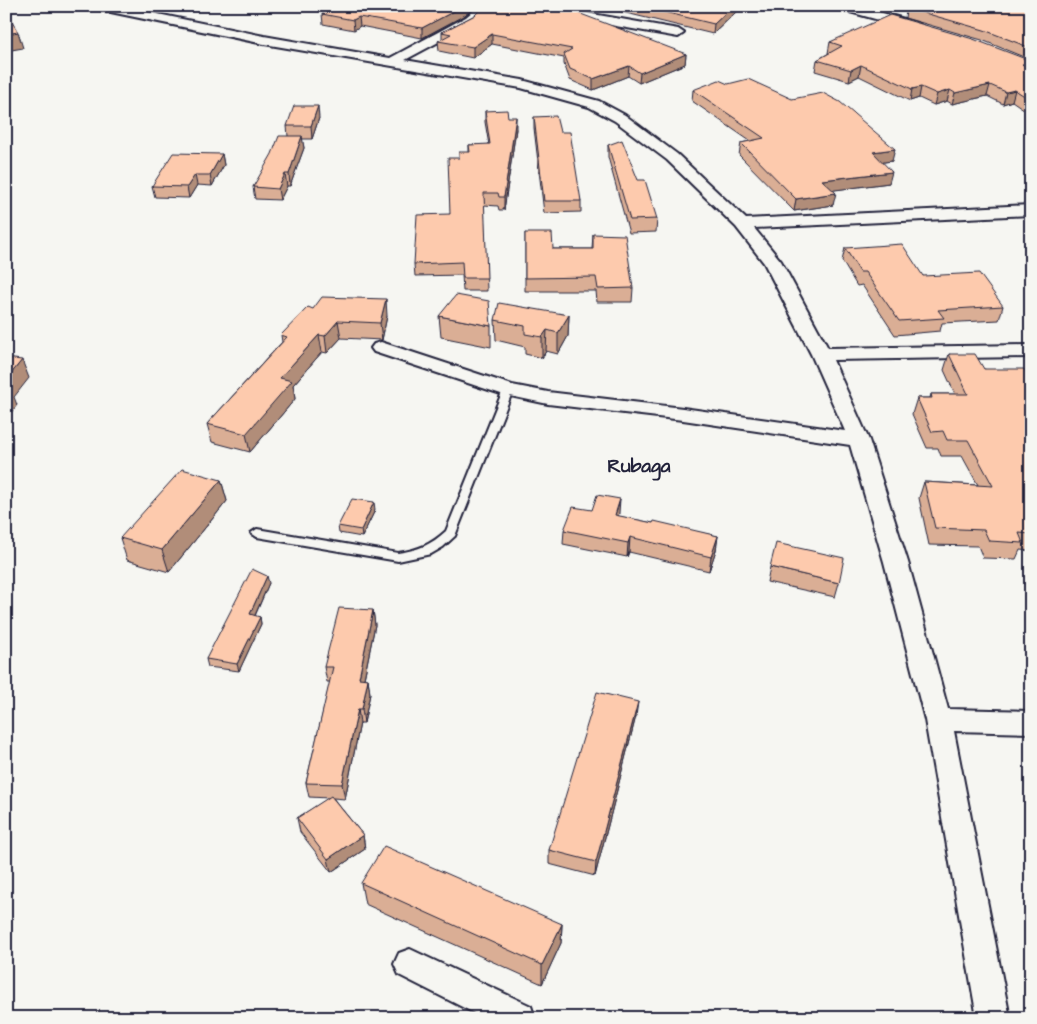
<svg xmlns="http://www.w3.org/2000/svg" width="1037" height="1024" font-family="'Architects Daughter',sans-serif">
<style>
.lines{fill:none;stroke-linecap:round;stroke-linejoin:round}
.service-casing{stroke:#22223b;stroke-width:4}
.minor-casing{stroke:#22223b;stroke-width:4}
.service{fill:#f6f6f2;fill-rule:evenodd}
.minor{fill:#f6f6f2;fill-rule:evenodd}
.wall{fill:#daae95;stroke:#22223b}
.shaded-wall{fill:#b18d79;stroke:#22223b}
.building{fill:#fdcaad;stroke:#22223b}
.labels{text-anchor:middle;stroke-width:4.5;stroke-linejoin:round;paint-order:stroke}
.quarter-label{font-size:19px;font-weight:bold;fill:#22223b;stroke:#f6f6f2}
</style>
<rect width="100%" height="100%" fill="#f6f6f2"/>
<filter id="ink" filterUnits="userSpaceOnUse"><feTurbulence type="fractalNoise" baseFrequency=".02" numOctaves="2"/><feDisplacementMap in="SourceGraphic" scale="10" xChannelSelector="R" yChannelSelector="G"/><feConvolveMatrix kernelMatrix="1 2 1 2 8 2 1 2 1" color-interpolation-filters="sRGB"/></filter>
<g filter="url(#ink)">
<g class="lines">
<!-- service casing -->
<g class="service-casing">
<path id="service" d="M 508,387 L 513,390 L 455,536 L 443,547 L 431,554 L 398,561 L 257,537 L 251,533 L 257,529 L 398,553 C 418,550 431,545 446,531 L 503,390 Z"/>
</g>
<!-- minor casing -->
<g class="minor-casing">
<path id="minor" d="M 95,6 L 119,6 L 264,36 L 390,58 L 466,17 L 479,6 L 493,6 L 474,23 L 405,60 L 522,80 L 599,101 L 625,115 L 677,154 L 746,219 L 1031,205 L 1031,215 L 754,228 L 781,261 L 828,348 L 1031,345 L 1031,357 L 833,360 L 869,440 L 908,562 L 948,709 L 1031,711 L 1031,733 L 954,731 L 1010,1018 L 977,1018 L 925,720 L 884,562 L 850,445 L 683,420 L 548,404 L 501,394 L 374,352 L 371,348 L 374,344 L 381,342 L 512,385 L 548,392 L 683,408 L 845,431 L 811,354 L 764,263 L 736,227 L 667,160 L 615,121 L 589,107 L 521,88 L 264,44 L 101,10 Z
M 519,6 L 547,6 L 678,29 L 684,33 L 678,37 L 525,10 Z
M 837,6 L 857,6 L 919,23 L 921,26 L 915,30 L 839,9 Z
M 410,949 L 531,1006 L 535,1018 L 484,1018 L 399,975 L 394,964 L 399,953 Z"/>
</g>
<!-- service -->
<use href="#service" class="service"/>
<!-- minor -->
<use href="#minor" class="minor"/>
</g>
<!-- wall -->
<path class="wall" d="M 309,6 L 476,6 L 465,15 L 422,38 L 360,26 L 354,30 L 323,24 L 322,14 L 327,11 Z
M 559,6 L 577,6 L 576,9 Z
M 597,6 L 737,6 L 736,12 L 713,34 Z
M 904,6 L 1031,6 L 1031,60 L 982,40 L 905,18 L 906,10 Z
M 475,15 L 686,54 L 685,64 L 639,83 L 628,76 L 593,90 L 570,80 L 564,64 L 564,58 L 492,44 L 473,58 L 439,51 L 438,41 L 442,39 L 442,32 Z
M 830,42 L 1031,61 L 1031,114 L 1012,101 L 1003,104 L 987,96 L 952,104 L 947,101 L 934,105 L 919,98 L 910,101 L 859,76 L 849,81 L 815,71 L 817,60 L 829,53 L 828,53 Z
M 693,90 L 892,161 L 883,162 L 889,183 L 833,190 L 833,205 L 794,211 L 739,155 L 741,143 L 750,141 L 692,101 Z
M 485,111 L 508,117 L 516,129 L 504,210 L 499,210 L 498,206 L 484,205 L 487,291 L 463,291 L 462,275 L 415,276 L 414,264 L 450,214 L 469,152 L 469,145 L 489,145 L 485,122 Z
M 534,117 L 560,132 L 581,201 L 581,212 L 544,213 L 534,128 Z
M 319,118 L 312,139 L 302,139 L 304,148 L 290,186 L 287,186 L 280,200 L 255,199 L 253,187 L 288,136 L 287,126 Z
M 608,145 L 657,219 L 656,232 L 629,233 L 608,157 Z
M 222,154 L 224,165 L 212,186 L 197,185 L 189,198 L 155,197 L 152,186 Z
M 525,233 L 553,249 L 592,249 L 593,234 L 633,288 L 632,302 L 597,302 L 596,291 L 525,291 Z
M 845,248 L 923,276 L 1003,306 L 999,320 L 942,323 L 940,331 L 895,335 L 862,285 L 857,286 L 842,261 Z
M 313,309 L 387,316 L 382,340 L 341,338 L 327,353 L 322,352 L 293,385 L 295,399 L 250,452 L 212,442 L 207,424 L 282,342 L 281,335 Z
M 569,315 L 568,336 L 558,354 L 546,351 L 542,358 L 525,354 L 525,347 L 496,340 L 495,320 Z
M 439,316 L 491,326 L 491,347 L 441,337 Z
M 949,354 L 984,369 L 1031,381 L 1031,551 L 1020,550 L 1016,559 L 983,558 L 978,546 L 929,545 L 919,498 L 924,482 L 978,485 L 962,456 L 941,456 L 938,448 L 927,448 L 912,414 L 917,398 L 930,398 L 931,394 L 955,394 L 944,370 Z
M 221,480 L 227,501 L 169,572 L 127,560 L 120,538 Z
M 375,510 L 362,537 L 339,533 L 338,526 Z
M 592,510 L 619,513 L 618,516 L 718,536 L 716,550 L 709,571 L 629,552 L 627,557 L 563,544 L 564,530 Z
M 770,567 L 839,583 L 835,597 L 767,582 Z
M 269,583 L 255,616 L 260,617 L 261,624 L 239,671 L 208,667 L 206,659 Z
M 373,610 L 375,625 L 364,679 L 368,679 L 370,694 L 364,723 L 360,723 L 345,799 L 333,798 L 363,835 L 365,849 L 331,872 L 300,832 L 297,818 L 329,798 L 309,797 L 306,783 L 330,682 L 327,682 L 324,667 Z
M 636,716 L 595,876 L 549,864 L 549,850 Z
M 361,883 L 562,924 L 561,943 L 542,984 L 365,904 Z"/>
<!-- shaded-wall -->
<path class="shaded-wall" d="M 464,6 L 476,6 L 465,15 L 422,38 L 422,28 Z
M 733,6 L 737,6 L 736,12 L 713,34 L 714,24 Z
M 359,17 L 360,26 L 354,30 L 353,20 Z
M 18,32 L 23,48 L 6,51 L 6,34 Z
M 492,34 L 492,44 L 473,58 L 473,47 Z
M 686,54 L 685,64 L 639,83 L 640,73 Z
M 861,65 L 859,76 L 849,81 L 851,70 Z
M 629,66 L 628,76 L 593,90 L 593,79 Z
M 990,85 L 987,96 L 952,104 L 955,93 Z
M 921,87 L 919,98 L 910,101 L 912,89 Z
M 950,90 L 947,101 L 934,105 L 937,94 Z
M 1015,90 L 1012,101 L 1003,104 L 1006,92 Z
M 318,106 L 319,118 L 312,139 L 311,126 Z
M 516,117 L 516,129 L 504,210 L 504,197 Z
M 302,136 L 304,148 L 290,186 L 289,174 Z
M 895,149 L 892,161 L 870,164 L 873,152 Z
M 222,154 L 224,165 L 212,186 L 210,175 Z
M 892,172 L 889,183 L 820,192 L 822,180 Z
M 285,174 L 287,186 L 280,200 L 278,189 Z
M 195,175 L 197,185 L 189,198 L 187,187 Z
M 836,193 L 833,205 L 794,211 L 796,199 Z
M 386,299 L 387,316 L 382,340 L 380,323 Z
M 569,315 L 568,336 L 558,354 L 558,333 Z
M 338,321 L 341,338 L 327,353 L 325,336 Z
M 547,330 L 546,351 L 542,358 L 542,337 Z
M 319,335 L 322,352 L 293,385 L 295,399 L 250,452 L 246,434 L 280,378 Z
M 22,360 L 29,378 L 14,397 L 17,405 L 6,419 L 6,380 Z
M 221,480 L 227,501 L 169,572 L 162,550 Z
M 620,499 L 619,513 L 614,529 L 615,515 Z
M 374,502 L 375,510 L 362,537 L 361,530 Z
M 718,536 L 716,550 L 709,571 L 711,557 Z
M 630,537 L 629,552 L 627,557 L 628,543 Z
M 267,576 L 269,583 L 252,622 L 250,614 Z
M 373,610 L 375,625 L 361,693 L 359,678 Z
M 260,617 L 261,624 L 239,671 L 237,664 Z
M 368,679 L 370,694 L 364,723 L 362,709 Z
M 638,702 L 636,716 L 595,876 L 596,862 Z
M 358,709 L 360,723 L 345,799 L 342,784 Z
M 363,835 L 365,849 L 331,872 L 328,859 Z
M 562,924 L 561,943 L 542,984 L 542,965 Z"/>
<!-- building -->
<path class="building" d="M 335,6 L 464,6 L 422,28 L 359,17 L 353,20 L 322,14 Z
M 484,6 L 548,6 L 573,11 L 686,54 L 640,73 L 629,66 L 593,79 L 570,69 L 564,54 L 572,49 L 492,34 L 473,47 L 438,41 L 451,34 L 442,32 L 475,15 Z
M 639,6 L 733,6 L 714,24 Z
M 910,6 L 1031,6 L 1031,48 L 984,30 L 907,8 Z
M 6,12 L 18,32 L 6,34 Z
M 890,15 L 973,39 L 1031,61 L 1031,64 L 1022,64 L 1031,70 L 1031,100 L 1015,90 L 1006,92 L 990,85 L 955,93 L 950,90 L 937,94 L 921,87 L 912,89 L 861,65 L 851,70 L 817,60 L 842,46 L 830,42 Z
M 748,79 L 792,99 L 823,93 L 840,102 L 895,149 L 873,152 L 892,172 L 822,180 L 836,193 L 796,199 L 741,143 L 764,138 L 693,90 L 719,80 L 728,84 Z
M 294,106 L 318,106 L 311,126 L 287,126 Z
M 507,110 L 508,117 L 516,117 L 504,197 L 499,197 L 498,193 L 484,193 L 487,278 L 463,278 L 462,262 L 414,264 L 417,215 L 450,214 L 448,158 L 459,158 L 459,152 L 470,152 L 469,145 L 490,144 L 485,111 Z
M 556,116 L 560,132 L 570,132 L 581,201 L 544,201 L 534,117 Z
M 279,136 L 302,136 L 289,174 L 285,174 L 278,189 L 253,187 L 272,154 Z
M 622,140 L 638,180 L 645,180 L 657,219 L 630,220 L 608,145 Z
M 173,153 L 222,154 L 210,175 L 195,175 L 187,187 L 152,186 Z
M 525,233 L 552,233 L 553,249 L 593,249 L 593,234 L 625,235 L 633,288 L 598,289 L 596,277 L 525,278 Z
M 902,244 L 923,276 L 979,273 L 1003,306 L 938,310 L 944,318 L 899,321 L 865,272 L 860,272 L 845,248 Z
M 456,295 L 489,301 L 491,326 L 439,316 Z
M 322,297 L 386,299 L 380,323 L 338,321 L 325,336 L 319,335 L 280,378 L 292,381 L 246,434 L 207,424 L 287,337 L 281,335 L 308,307 L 313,309 Z
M 499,303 L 569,315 L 558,333 L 547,330 L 542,337 L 525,334 L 525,326 L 495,320 Z
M 949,354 L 975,354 L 984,369 L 1024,369 L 1031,381 L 1031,534 L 1019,533 L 1023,543 L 989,541 L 984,530 L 935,528 L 924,482 L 993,486 L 968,440 L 947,440 L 943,431 L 932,432 L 917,398 L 932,398 L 931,394 L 968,394 Z
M 6,358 L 22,360 L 6,380 Z
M 6,386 L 10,386 L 6,391 Z
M 182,469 L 221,480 L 162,550 L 120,538 Z
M 597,495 L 620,499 L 615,515 L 653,523 L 654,521 L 718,536 L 711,557 L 630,537 L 628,543 L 564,530 L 573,507 L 592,510 Z
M 352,499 L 374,502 L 361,530 L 338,526 Z
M 776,543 L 844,558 L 839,583 L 770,567 Z
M 252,569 L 267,576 L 250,614 L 260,617 L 237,664 L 206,659 Z
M 339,608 L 373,610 L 359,678 L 368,679 L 362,709 L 358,709 L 342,784 L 306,783 L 333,667 L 324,667 Z
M 597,692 L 638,702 L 596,862 L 549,850 Z
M 331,796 L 363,835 L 328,859 L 297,818 Z
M 384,846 L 562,924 L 542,965 L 361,883 Z"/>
</g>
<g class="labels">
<!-- quarter labels -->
<g class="quarter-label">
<text x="639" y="472">Rubaga</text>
</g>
</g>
<!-- margin -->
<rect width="1037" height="1024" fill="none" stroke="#f6f6f2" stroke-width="25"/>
<rect x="12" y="12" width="1012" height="999" fill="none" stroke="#22223b" stroke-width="2" filter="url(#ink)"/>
</svg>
